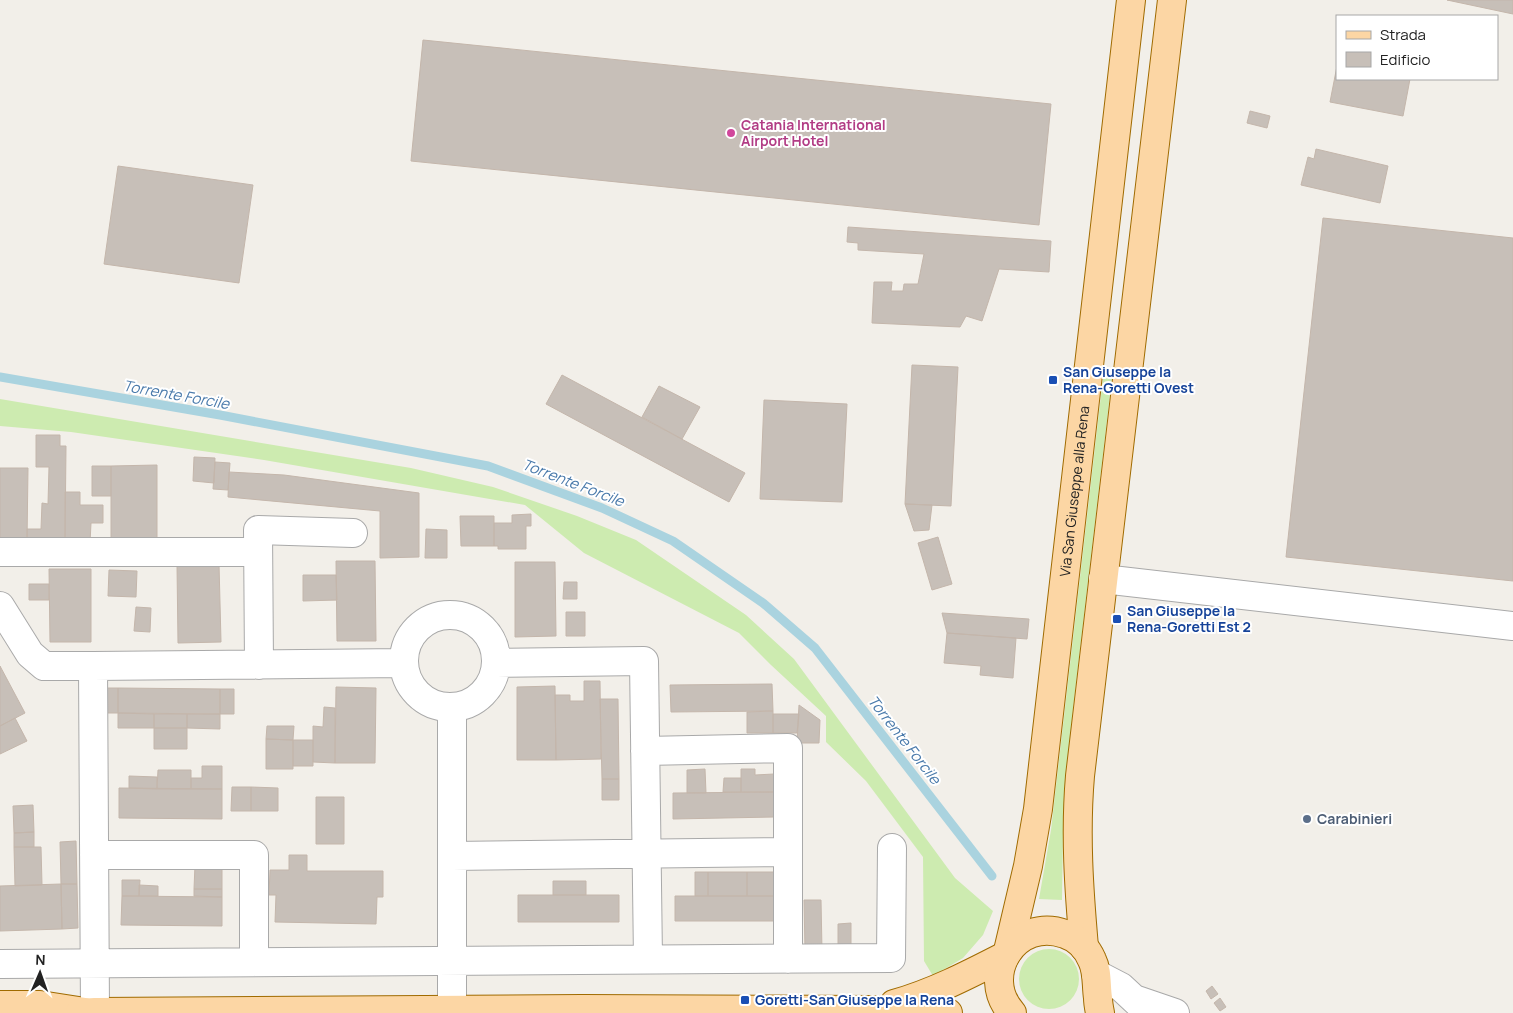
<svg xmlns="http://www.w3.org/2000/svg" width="1513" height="1013" font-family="Manrope,sans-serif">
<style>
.grass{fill:#cdebb0}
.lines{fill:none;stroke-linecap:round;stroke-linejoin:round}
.stream{stroke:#aad3df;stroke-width:9}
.building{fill:#c7bfb8;stroke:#c4b6ab}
.minor-casing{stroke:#a9a9a9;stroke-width:30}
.major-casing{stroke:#a06b00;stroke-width:30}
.minor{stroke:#fff;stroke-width:28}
.major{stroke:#fcd6a4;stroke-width:28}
.hotel-dot{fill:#d1479c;stroke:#fff;stroke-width:2}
.transit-dot{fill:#1a4fb4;stroke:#fff;stroke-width:2}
.service-dot{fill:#5c6f8a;stroke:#fff;stroke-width:2}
.labels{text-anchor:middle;stroke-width:4;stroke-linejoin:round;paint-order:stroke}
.hotel-label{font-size:14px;font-weight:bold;fill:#b23c85;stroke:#fff;text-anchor:start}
.transit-label{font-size:14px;font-weight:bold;fill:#164399;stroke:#fff;text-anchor:start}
.street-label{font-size:14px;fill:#222;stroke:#fff}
.service-label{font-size:14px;font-weight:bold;fill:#4e5e75;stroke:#fff;text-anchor:start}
.water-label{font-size:15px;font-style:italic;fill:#4a7aab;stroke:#fff}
</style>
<rect width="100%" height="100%" fill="#f2efe9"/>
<!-- grass -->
<path class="grass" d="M 1104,369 L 1113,369 L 1073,709 L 1063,832 L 1062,900 L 1039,899 L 1051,830 Z
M 0,399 L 411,468 L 493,487 L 577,516 L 636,540 L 746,615 L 794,659 L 955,878 L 993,911 L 983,935 L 963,958 L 933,976 L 924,961 L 923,857 L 866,781 L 826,742 L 826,716 L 771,665 L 739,633 L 584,553 L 525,505 L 264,460 L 71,432 L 0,426 Z
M1019 979a30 30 0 1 1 60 0a30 30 0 1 1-60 0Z"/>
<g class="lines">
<!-- stream -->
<path class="stream" d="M 0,377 L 220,415 L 488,466 L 602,508 L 673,541 L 763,603 L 815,648 L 992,876"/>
</g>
<!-- building -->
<path class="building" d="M 1447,0 L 1513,0 L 1513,14 Z
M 423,40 L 1051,104 L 1039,225 L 411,161 Z
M 1337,66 L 1337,79 L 1410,79 L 1403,116 L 1330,102 Z
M 1250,111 L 1270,116 L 1267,128 L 1247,123 Z
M 1316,149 L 1388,166 L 1380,203 L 1301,185 L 1308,157 L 1314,159 Z
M 118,166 L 253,185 L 239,283 L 104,264 Z
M 1323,218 L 1513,238 L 1513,581 L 1286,557 Z
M 848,227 L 1051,241 L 1049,272 L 999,269 L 982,321 L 966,316 L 960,327 L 872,323 L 874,282 L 892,282 L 891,291 L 903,291 L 904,284 L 918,284 L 924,254 L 858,250 L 858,243 L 847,242 Z
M 912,365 L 958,367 L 951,506 L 905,504 Z
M 562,375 L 745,473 L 729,502 L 546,404 Z
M 659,386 L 700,407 L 682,439 L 642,417 Z
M 764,400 L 847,404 L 842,502 L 760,499 Z
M 36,435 L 60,435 L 60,446 L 66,446 L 65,543 L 27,542 L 27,529 L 41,529 L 42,503 L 48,504 L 49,467 L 36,467 Z
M 194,457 L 215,458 L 214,483 L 193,481 Z
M 215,462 L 230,463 L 228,490 L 213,489 Z
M 157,465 L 157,542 L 111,542 L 111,466 Z
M 92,466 L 111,466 L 111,496 L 92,496 Z
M 0,468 L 28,468 L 27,542 L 0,542 Z
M 229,472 L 284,475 L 419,493 L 419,557 L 380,558 L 380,511 L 228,497 Z
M 65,492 L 80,492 L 80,505 L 103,505 L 103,523 L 91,523 L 90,543 L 65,543 Z
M 905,504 L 932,505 L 929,530 L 914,531 Z
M 531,514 L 531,526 L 526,526 L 526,549 L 498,549 L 498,546 L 494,546 L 494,523 L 512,523 L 512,515 Z
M 460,516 L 494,516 L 494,546 L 461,546 Z
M 426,529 L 447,530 L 447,558 L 425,558 Z
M 938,537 L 952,584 L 932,590 L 918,543 Z
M 336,561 L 375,561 L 376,641 L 337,641 Z
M 515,562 L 555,562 L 556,636 L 515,637 Z
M 219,564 L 221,642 L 178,643 L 177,565 Z
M 49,569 L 91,569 L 91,642 L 50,642 Z
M 109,570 L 137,571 L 136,597 L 108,596 Z
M 303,575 L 336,575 L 337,600 L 303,601 Z
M 564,582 L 577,582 L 577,599 L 563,599 Z
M 29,584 L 49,584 L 49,600 L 29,600 Z
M 136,607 L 151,608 L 150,632 L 134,631 Z
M 566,612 L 585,612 L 585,636 L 566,636 Z
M 942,613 L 1029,619 L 1027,639 L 947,633 Z
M 947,633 L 1016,638 L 1013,678 L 980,675 L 981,666 L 944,663 Z
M 0,666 L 25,713 L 0,726 Z
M 584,681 L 600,681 L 601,759 L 556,760 L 555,695 L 570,695 L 570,701 L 584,701 Z
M 772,684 L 773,711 L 671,712 L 670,685 Z
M 555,686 L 556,760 L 517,760 L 517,687 Z
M 336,687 L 376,688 L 375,763 L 335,763 Z
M 106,688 L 118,688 L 118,713 L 106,713 Z
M 118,688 L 220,689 L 220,714 L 118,713 Z
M 220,689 L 234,689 L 234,714 L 220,714 Z
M 600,699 L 618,699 L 619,779 L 602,779 Z
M 799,705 L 820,720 L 819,743 L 797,743 Z
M 324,707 L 335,708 L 335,763 L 313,762 L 313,726 L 323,727 Z
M 773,711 L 773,733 L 747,733 L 747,712 Z
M 118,713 L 154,714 L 154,728 L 118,728 Z
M 154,714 L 187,714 L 187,728 L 154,728 Z
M 187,714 L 220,714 L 220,729 L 187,728 Z
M 773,714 L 799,714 L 797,733 L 773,733 Z
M 15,718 L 27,741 L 0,754 L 0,726 Z
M 267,726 L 294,726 L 293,740 L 266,739 Z
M 154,728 L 187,728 L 187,749 L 154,749 Z
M 266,739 L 293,740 L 293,769 L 266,769 Z
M 293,740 L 313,740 L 313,766 L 293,766 Z
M 202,766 L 222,766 L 222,789 L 191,789 L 191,778 L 202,778 Z
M 705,769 L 706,793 L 687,793 L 687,770 Z
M 741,769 L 755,769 L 755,775 L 774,774 L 774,792 L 741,792 Z
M 158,770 L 191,770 L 191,789 L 157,789 Z
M 129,776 L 157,777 L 157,789 L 129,788 Z
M 724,778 L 741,778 L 741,792 L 723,792 Z
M 602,779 L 619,779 L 619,800 L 602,800 Z
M 232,787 L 251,787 L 251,811 L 231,811 Z
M 251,787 L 278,788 L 278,811 L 251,811 Z
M 119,788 L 222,789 L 222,819 L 119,818 Z
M 774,792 L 774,817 L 673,819 L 673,793 Z
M 316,797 L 344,797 L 344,844 L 316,844 Z
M 33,805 L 34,832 L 14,833 L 13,806 Z
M 34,832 L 34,847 L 14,847 L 14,833 Z
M 76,841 L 77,884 L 61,884 L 60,842 Z
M 14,847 L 41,847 L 42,885 L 15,886 Z
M 289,855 L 307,855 L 307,871 L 383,871 L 383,897 L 377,897 L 376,924 L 275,922 L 276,895 L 269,895 L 270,870 L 289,870 Z
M 195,865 L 222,865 L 222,889 L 194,889 Z
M 695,872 L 708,872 L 708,896 L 695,896 Z
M 708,872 L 747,872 L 747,896 L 708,896 Z
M 747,872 L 775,872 L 776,896 L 747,896 Z
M 122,880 L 140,880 L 139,896 L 122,896 Z
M 553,881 L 586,881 L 586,895 L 553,895 Z
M 61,884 L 77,884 L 78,928 L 62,929 Z
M 61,884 L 62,929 L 0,931 L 0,886 Z
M 139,885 L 158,886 L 158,896 L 139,896 Z
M 194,889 L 222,889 L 222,897 L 194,896 Z
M 518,895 L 619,895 L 619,922 L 518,922 Z
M 122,896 L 222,897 L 222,926 L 121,925 Z
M 675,896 L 776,896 L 776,921 L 675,921 Z
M 804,900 L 821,900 L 822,951 L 805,951 Z
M 851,923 L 851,949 L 838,949 L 838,924 Z
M 1212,986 L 1218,994 L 1211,999 L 1206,991 Z
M 1220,998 L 1226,1007 L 1220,1011 L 1214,1003 Z"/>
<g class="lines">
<!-- minor casing -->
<g class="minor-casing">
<path id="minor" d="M 0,552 L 258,552
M 1103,579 L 1513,626
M 0,606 L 30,654 L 44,666 L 93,666 L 403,663
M404 661a46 46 0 1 1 92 0a46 46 0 1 1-92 0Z
M 497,663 L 644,661 L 648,959
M 259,665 L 258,530 L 353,533
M 93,666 L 95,1012
M 645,751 L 788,748 L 788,959
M 94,855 L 254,855 L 254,962
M 452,856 L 788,852
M 0,964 L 891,958 L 892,848
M 1096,974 L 1121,987 L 1149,1013
M 1134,999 L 1175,1013
M 452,1010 L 452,708"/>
</g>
<!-- major casing -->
<g class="major-casing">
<g id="major">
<path d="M 1084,947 C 1079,890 1075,834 1080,776 L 1172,0"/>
<path id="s1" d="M 1008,951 L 1028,866 L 1038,809 L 1131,0"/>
<path d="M 894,1004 C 933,993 968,975 1005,956"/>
<path d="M 0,1005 L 40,1005 L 85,1012"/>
<path d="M 80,1013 L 95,1012 L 582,1009 L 871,1010 L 948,1013"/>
<path d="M 1012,1013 C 978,975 1016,916 1065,934 C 1077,938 1087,948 1092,960 C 1098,972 1096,985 1098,998 C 1098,1003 1099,1008 1100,1013"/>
</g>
</g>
<!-- minor -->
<use href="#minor" class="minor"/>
<!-- major -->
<use href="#major" class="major"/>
</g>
<!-- markers -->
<circle class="hotel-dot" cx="731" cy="133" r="5"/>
<g class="transit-dot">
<rect x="1048" y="375" width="10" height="10" rx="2.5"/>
<rect x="1112" y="614" width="10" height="10" rx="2.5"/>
<rect x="740" y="995" width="10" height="10" rx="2.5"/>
</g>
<circle class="service-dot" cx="1307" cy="819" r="5"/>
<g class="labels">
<!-- hotel labels -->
<g class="hotel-label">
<text x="741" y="130">Catania International<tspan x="741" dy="16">Airport Hotel</tspan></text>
</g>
<!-- transit labels -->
<g class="transit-label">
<text x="1063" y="377">San Giuseppe la<tspan x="1063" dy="16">Rena-Goretti Ovest</tspan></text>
<text x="1127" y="616">San Giuseppe la<tspan x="1127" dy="16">Rena-Goretti Est 2</tspan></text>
<text x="755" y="1005">Goretti-San Giuseppe la Rena</text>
</g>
<!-- street labels -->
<g class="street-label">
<text dy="5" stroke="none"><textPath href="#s1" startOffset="465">Via San Giuseppe alla Rena</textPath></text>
</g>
<!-- service labels -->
<g class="service-label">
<text x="1317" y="824">Carabinieri</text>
</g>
<!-- water labels -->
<g class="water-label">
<text transform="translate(176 395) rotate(10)" y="5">Torrente Forcile</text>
<text transform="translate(573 483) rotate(21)" y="5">Torrente Forcile</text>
<text transform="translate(904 740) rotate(52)" y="5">Torrente Forcile</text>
</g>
</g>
<!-- legend -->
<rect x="1336" y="15" width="162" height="65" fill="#ffffff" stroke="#a7a7a7"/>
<rect x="1346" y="31" width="25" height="8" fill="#fcd6a4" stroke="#a7a7a7"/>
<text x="1380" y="40" font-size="15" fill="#222222">Strada</text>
<rect x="1346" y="52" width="25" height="15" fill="#c7bfb8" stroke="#a7a7a7"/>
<text x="1380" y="65" font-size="15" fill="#222222">Edificio</text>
<!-- north arrow -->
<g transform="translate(40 973) rotate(2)" stroke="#ffffff" stroke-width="4" paint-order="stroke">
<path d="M0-4L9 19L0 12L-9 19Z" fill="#222222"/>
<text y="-8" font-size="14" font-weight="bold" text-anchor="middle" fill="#222222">N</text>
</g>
</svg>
